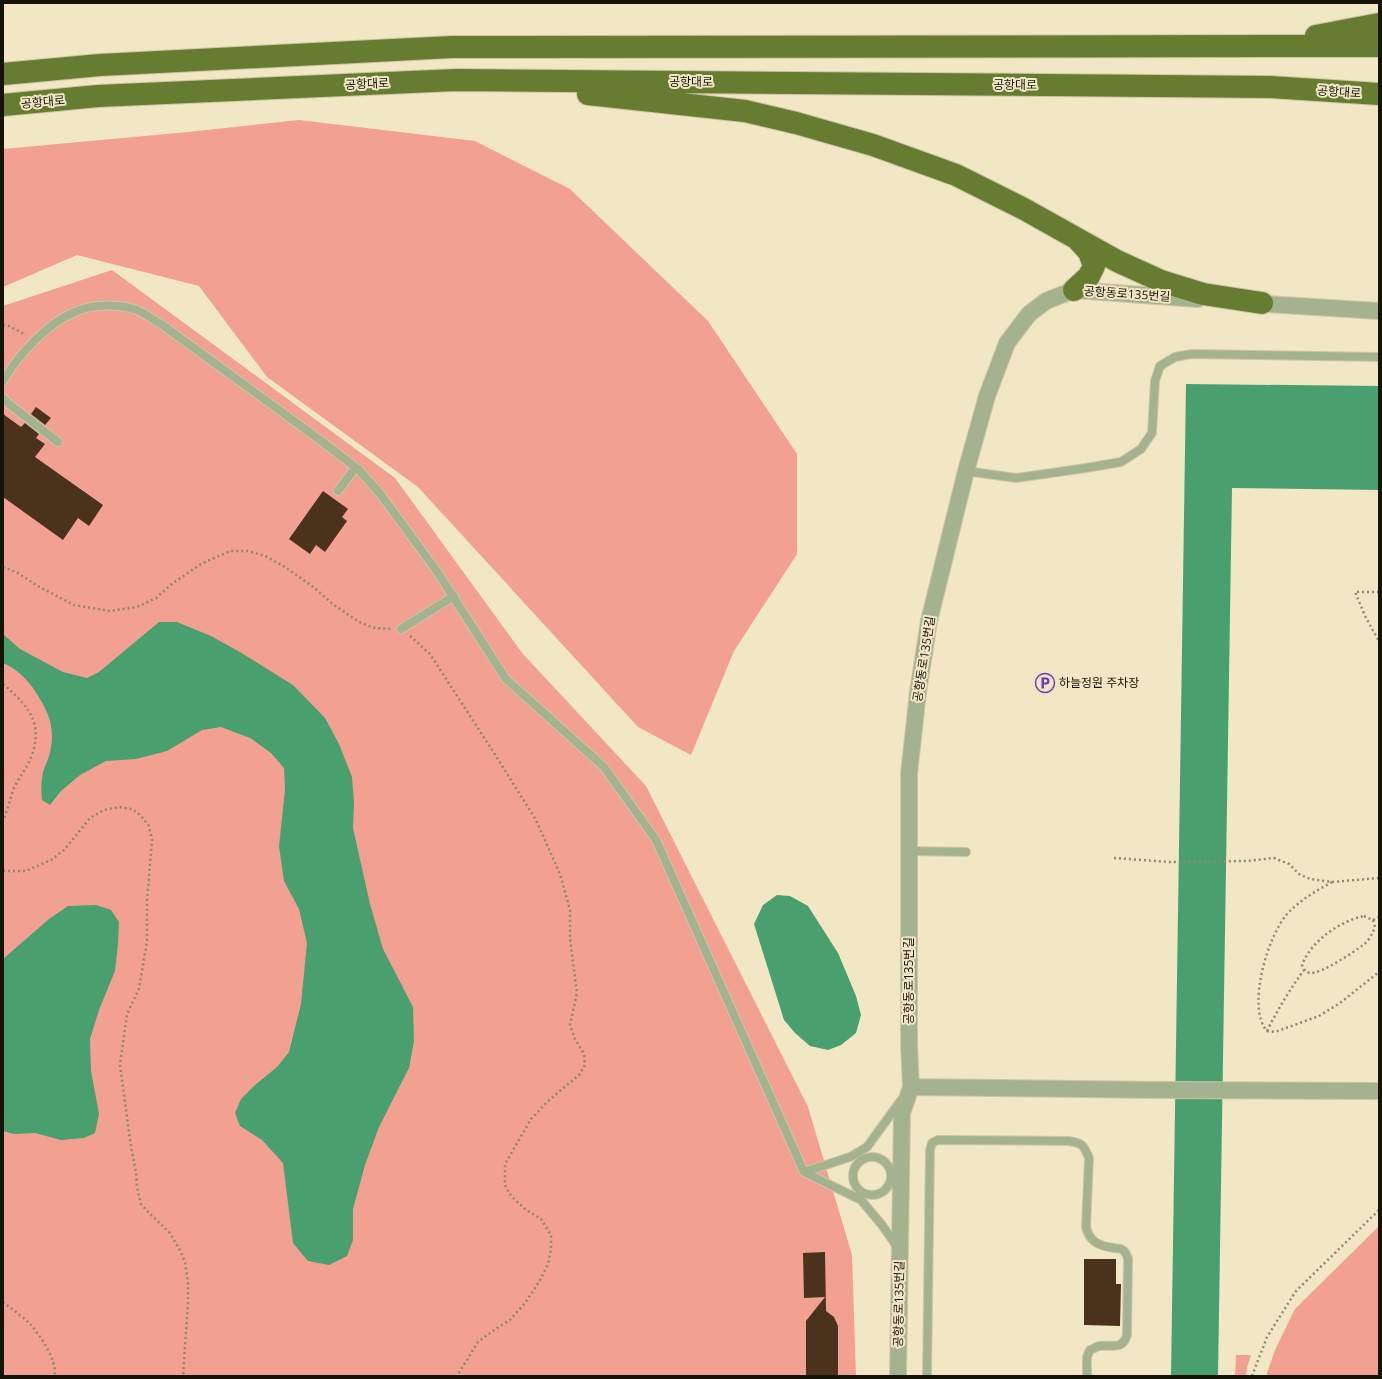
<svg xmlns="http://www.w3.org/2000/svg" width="1382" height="1379" font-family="'Open Sans','Noto Sans KR',sans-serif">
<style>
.green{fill:#f2a091}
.water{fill:#49a06e}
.building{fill:#4a321d}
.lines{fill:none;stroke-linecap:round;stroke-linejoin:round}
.service-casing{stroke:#cfc5a6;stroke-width:10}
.minor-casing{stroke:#cfc5a6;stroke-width:18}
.trunk-casing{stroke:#cfc5a6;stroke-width:24}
.path{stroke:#8f876f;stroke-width:2.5;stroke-dasharray:2 3;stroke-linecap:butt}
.service{stroke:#a5b28f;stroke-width:8}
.minor{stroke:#a5b28f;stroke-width:16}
.trunk{stroke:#657c31;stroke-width:22}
.labels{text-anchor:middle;stroke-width:4;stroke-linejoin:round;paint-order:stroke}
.street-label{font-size:12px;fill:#151206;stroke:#f2e7c4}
.poi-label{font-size:12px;fill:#151206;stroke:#f2e7c4;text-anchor:start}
</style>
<rect width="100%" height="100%" fill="#f2e7c4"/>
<!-- green -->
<path class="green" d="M 299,120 L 475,141 L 570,189 L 708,321 L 797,454 L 797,554 L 734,651 L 691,755 L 638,727 L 418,487 L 267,377 L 199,286 L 77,255 L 3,287 L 3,149 L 188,132 Z
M 112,270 L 395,478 L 523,654 L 646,786 L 808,1107 L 852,1255 L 856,1376 L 3,1376 L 3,306 Z
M 1379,1226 L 1379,1376 L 1266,1376 L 1275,1350 L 1295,1309 Z
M 1236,1355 L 1251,1355 L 1247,1368 L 1246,1376 L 1235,1376 Z"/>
<!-- water -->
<path class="water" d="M 1186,384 L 1379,386 L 1379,490 L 1232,488 L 1218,1376 L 1171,1376 Z
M 159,622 L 177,622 L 211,636 L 240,652 L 293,685 L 325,718 L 339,744 L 352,777 L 354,804 L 353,828 L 370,904 L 383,949 L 413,1007 L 414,1041 L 409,1068 L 379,1127 L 365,1165 L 353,1209 L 353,1240 L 347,1256 L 329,1265 L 308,1261 L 293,1243 L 283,1163 L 262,1140 L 240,1126 L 235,1113 L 241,1099 L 255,1085 L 277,1067 L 289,1052 L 301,1004 L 307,943 L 299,909 L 284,881 L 279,846 L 285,790 L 284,768 L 271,753 L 250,738 L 221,727 L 202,730 L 167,751 L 136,759 L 106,761 L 80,775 L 61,791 L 50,805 L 42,800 C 41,791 41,782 43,772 C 45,765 49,759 50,752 C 56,727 48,711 35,691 C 28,680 16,668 3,663 L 3,634 L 20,649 L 63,672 L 87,678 L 99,672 Z
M 777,895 L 790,896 L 808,906 L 838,953 L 856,996 L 861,1015 L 856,1033 L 841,1045 L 828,1050 L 810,1046 L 795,1033 L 784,1020 L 754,924 L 763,905 Z
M 96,905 L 111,910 L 119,922 L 118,944 L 115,971 L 99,1010 L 90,1039 L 91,1071 L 99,1114 L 95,1133 L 84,1138 L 61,1140 L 35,1133 L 14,1134 L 3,1131 L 3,959 L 49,919 L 68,906 Z"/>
<!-- building -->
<path class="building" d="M 36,407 L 51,418 L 45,425 L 31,414 Z
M 3,414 L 21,427 L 25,423 L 39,434 L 36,438 L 45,444 L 35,457 L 103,505 L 89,526 L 78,518 L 63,540 L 3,497 Z
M 323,491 L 348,509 L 342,517 L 347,521 L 325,552 L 316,545 L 310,554 L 289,539 Z
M 825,1252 L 826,1311 L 834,1317 L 838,1326 L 838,1376 L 806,1376 L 806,1321 L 825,1297 L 804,1298 L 803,1253 Z
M 1084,1259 L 1116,1259 L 1116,1284 L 1121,1284 L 1120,1326 L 1084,1325 Z"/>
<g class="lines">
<!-- service casing -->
<g class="service-casing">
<path id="service" d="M 3,381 C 19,354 48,322 77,311 C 94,304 117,304 134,309 C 144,312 152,319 161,324 L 320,440 L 359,470 L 381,495 L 436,570 L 506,679 L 604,767 L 656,840 L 804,1172 L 861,1200 L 882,1225 L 898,1248
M 3,398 L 9,404 L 58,442
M 966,471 L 1016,478 L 1086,468 L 1121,462 L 1141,449 L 1152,433 L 1155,381 L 1160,366 L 1175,357 L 1192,354 L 1379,357
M 338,491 L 355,468
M 401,629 L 454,596
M 909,851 L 966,852
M853 1176a19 19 0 1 1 38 0a19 19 0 1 1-38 0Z
M 804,1172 L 850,1157 L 867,1147 L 902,1099
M 927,1376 L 930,1150 L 932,1143 L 938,1140 L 1069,1141 C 1083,1143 1084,1146 1089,1158 L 1086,1227 C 1089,1242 1100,1246 1114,1248 C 1117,1249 1119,1248 1121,1249 C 1125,1251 1127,1255 1128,1259 L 1127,1335 C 1122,1351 1112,1344 1099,1346 C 1096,1347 1093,1349 1090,1350 L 1087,1357 L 1087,1376"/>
</g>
<!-- minor casing -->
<g class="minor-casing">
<path id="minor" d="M 1251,303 L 1379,311
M 911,1087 L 1157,1090 L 1379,1091
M 898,1376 L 902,1113 L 911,1087 L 909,1044 L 909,774 L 918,692 L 929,621 L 966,471 L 987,396 L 1007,343 L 1029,314 L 1046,301 L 1074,290 L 1198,299"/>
</g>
<!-- trunk casing -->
<g class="trunk-casing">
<path id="trunk" d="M 1316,36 L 1379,24
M 3,74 L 100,65 L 452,47 L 1379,46
M 588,94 L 745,111 L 796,123 L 873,145 L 956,175 L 1024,209 L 1117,261 L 1161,281 L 1203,294 L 1262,303
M 3,105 L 98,96 L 456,80 L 1270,87 L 1379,94
M 1074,290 L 1089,276 L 1094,266 L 1089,252 L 1079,241"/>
</g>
<!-- path -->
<path class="path" d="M 3,325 L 9,326 L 26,335
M 3,567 L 18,573 L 36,585 L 74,605 L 110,611 L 137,607 L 156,598 L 173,583 L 201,564 L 230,551 L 248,551 L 265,556 L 285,567 L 312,586 L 334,605 L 359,622 L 375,628 L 392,629
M 1379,592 L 1355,592 L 1366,618 L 1379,641
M 410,636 L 430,654 L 494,753 L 536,820 L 560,874 L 570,910 L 570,939 L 577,993 L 570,1025 L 575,1039 L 584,1054 L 585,1065 L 579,1075 L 548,1101 L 531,1119 L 505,1164 L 505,1185 L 511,1196 L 525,1209 L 541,1219 L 551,1235 L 551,1249 L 548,1264 L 539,1282 L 525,1303 L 510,1320 L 497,1328 L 478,1342 L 457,1376
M 3,684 C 31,708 46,727 28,764 C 24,772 18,779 14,788 C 10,798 8,810 3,820
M 1114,858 L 1169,862 L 1247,861 L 1274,858 L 1289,864 L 1299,874 L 1310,879 L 1332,882 L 1379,878
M 3,871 L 26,871 L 51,860 L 64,850 L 90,818 L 104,810 L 119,807 L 132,809 L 141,816 L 149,826 L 152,840 L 147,901 L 147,941 L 139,989 L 127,1014 L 120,1065 L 130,1140 L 136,1173 L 137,1187 L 141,1204 L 150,1214 L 169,1232 L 180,1250 L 185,1262 L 188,1283 L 188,1302 L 183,1376
M 1332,882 C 1316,891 1300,900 1287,914 C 1268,936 1246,1007 1267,1031 L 1275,1032 L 1319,1016 L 1340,1003 L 1379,972
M 1364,916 L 1373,920 L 1375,927 C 1372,934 1369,941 1363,945 C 1354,952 1321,974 1310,973 C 1305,972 1304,969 1302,965 C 1311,941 1340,921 1364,916 Z
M 1373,920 L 1379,917
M 1267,1031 C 1278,1009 1290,989 1304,970
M 3,1302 C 12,1309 22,1316 30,1324 C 39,1334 59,1362 54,1376
M 1252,1376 L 1267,1337 L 1296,1291 L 1379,1210"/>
<!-- service -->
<use href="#service" class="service"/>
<!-- minor -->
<use href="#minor" class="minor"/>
<!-- trunk -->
<use href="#trunk" class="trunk"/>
</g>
<!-- icons -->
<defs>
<g id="parking-ring" transform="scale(1)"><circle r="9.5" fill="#f2e7c4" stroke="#6c3eb5" stroke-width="1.5"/><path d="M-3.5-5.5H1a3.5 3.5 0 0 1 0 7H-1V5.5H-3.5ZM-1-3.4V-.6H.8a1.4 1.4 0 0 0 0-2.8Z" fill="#6c3eb5"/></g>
</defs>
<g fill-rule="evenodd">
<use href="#parking-ring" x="1045" y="683"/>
</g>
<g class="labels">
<!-- street labels -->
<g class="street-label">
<text x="691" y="86">공항대로</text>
<text transform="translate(367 84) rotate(-3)" y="4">공항대로</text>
<text x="1015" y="89">공항대로</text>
<text transform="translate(1339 92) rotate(4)" y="4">공항대로</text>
<text transform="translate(43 102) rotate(-5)" y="4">공항대로</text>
<text transform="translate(1127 294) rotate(4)" y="4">공항동로135번길</text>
<text transform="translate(924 659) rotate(-81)" y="4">공항동로135번길</text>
<text transform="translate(909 981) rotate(-90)" y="4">공항동로135번길</text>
<text transform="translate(899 1304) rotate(-89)" y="4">공항동로135번길</text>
</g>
<!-- poi labels -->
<g class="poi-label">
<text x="1059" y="687">하늘정원 주차장</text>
</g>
</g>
<!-- border -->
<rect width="1382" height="1379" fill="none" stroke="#151206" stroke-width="8"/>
</svg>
